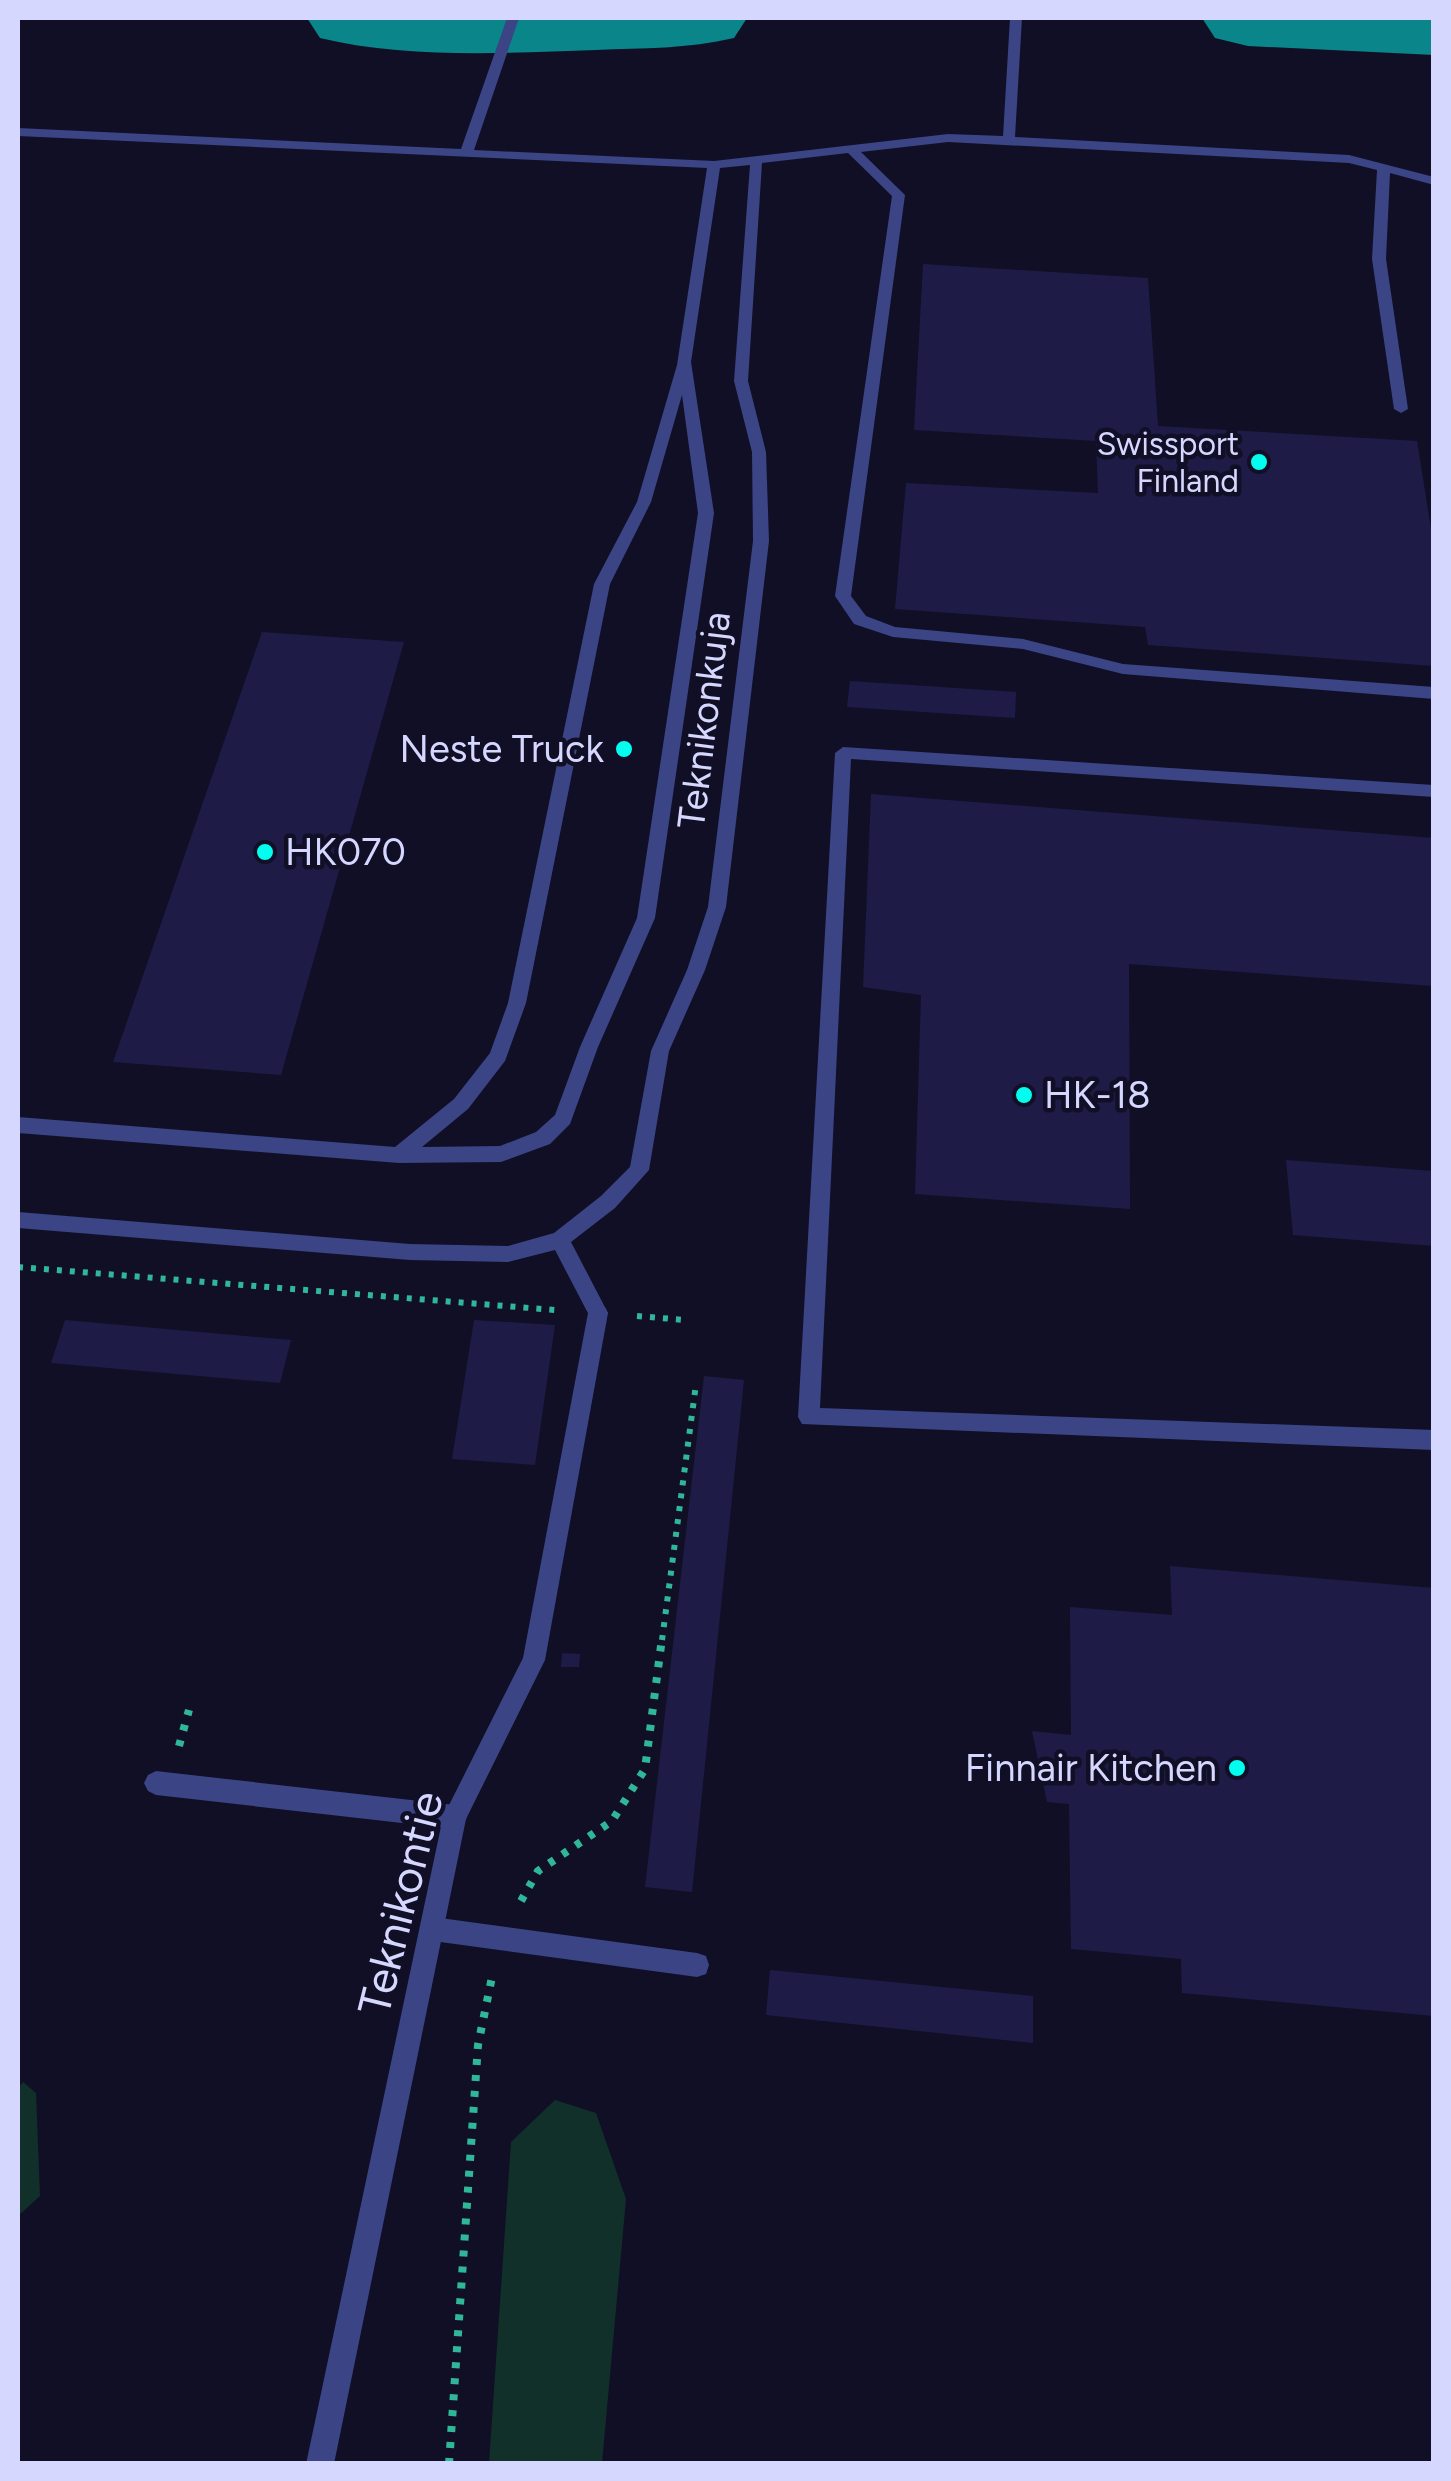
<svg xmlns="http://www.w3.org/2000/svg" width="1451" height="2481" font-family="Figtree,sans-serif">
<style>
.green{fill:#12302a}
.lines{fill:none;stroke-linecap:round;stroke-linejoin:round}
.taxiway{fill:#0a868a;fill-rule:evenodd}
.building{fill:#1e1c47}
.path-far1{stroke:#30b79a;stroke-width:6;stroke-dasharray:5 8;stroke-linecap:butt}
.path{stroke:#30b79a;stroke-width:8;stroke-dasharray:6 10;stroke-linecap:butt}
.service{fill:#3b4485;fill-rule:evenodd}
.minor{fill:#3b4485;fill-rule:evenodd}
.poi-dot{fill:#03fdee;stroke:#100f26;stroke-width:4}
.labels{text-anchor:middle;stroke-width:9;stroke-linejoin:round;paint-order:stroke}
.far-poi-label{font-size:32px;fill:#d5d7ff;stroke:#100f26;text-anchor:end}
.street-label{font-size:38px;fill:#d5d7ff;stroke:#100f26}
.poi-label{font-size:38px;fill:#d5d7ff;stroke:#100f26;text-anchor:end}
.near-street-label{font-size:45px;fill:#d5d7ff;stroke:#100f26}
</style>
<rect width="100%" height="100%" fill="#100f26"/>
<!-- green -->
<path class="green" d="M 23,2082 L 36,2093 L 40,2196 L 18,2216 L 18,2088 Z
M 555,2100 L 596,2113 L 626,2199 L 602,2463 L 489,2463 L 511,2142 Z"/>
<g class="lines">
<!-- taxiway -->
<path class="taxiway" d="M 307,18 L 747,18 L 734,38 C 688,49 643,48 596,50 C 508,53 406,59 320,38 Z
M 1202,18 L 1434,18 L 1434,55 L 1248,46 L 1215,38 Z"/>
</g>
<!-- building -->
<path class="building" d="M 923,264 L 1148,278 L 1158,426 L 1417,441 L 1434,547 L 1434,666 L 1148,645 L 1145,627 L 895,609 L 906,483 L 1098,493 L 1096,441 L 914,430 Z
M 262,632 L 404,642 L 281,1075 L 113,1062 Z
M 850,681 L 1016,692 L 1015,718 L 847,707 Z
M 871,794 L 1434,838 L 1434,986 L 1129,964 L 1130,1209 L 915,1194 L 921,995 L 863,987 Z
M 1286,1160 L 1434,1171 L 1434,1246 L 1293,1235 Z
M 65,1320 L 291,1340 L 280,1383 L 51,1363 Z
M 474,1320 L 555,1325 L 535,1465 L 452,1459 Z
M 704,1376 L 744,1380 L 692,1892 L 645,1887 Z
M 1170,1566 L 1434,1588 L 1434,2016 L 1182,1993 L 1181,1959 L 1071,1949 L 1069,1804 L 1047,1802 L 1032,1731 L 1071,1735 L 1070,1607 L 1172,1615 Z
M 562,1653 L 580,1654 L 579,1667 L 561,1667 Z
M 770,1970 L 1033,1996 L 1033,2043 L 766,2015 Z"/>
<g class="lines">
<!-- path-far1 -->
<path class="path-far1" d="M 18,1267 L 555,1310
M 637,1316 L 685,1320
M 662,1640 L 696,1384"/>
<!-- path -->
<path class="path" d="M 179,1746 L 189,1710
M 521,1901 L 538,1871 L 612,1821 L 645,1769 L 662,1638
M 449,2464 L 478,2045 L 492,1977"/>
<!-- service -->
<path class="service" d="M 507,18 L 519,18 L 474,150 L 714,161 L 948,134 L 1003,136 L 1010,18 L 1022,18 L 1015,137 L 1349,155 L 1434,177 L 1434,185 L 1390,173 L 1386,259 L 1408,409 L 1401,413 L 1394,409 L 1372,259 L 1377,170 L 1349,163 L 948,142 L 861,152 L 905,195 L 851,596 L 866,616 L 895,627 L 1023,639 L 1123,664 L 1434,687 L 1434,699 L 1123,674 L 1023,649 L 893,637 L 854,624 L 835,596 L 892,196 L 848,153 L 762,163 L 748,381 L 766,452 L 769,541 L 726,907 L 705,970 L 669,1051 L 649,1170 L 615,1208 L 571,1242 L 608,1313 L 605,1319 L 598,1322 L 591,1319 L 555,1250 L 508,1262 L 410,1260 L 18,1228 L 18,1212 L 410,1244 L 508,1246 L 554,1233 L 601,1196 L 630,1167 L 651,1051 L 687,970 L 708,907 L 753,541 L 752,452 L 734,381 L 750,165 L 720,168 L 691,362 L 714,513 L 655,918 L 598,1047 L 570,1124 L 550,1144 L 501,1162 L 399,1163 L 18,1133 L 18,1117 L 395,1147 L 454,1099 L 490,1053 L 508,1003 L 594,584 L 637,502 L 677,365 L 707,168 L 18,136 L 18,128 L 461,149 ZM 682,395 L 698,513 L 637,918 L 580,1047 L 555,1115 L 536,1132 L 500,1146 L 422,1147 L 468,1109 L 505,1061 L 526,1003 L 610,584 L 651,502 Z
M 843,747 L 1434,785 L 1434,797 L 851,759 L 820,1408 L 1434,1430 L 1434,1450 L 802,1424 L 798,1417 L 835,753 Z
M 156,1771 L 455,1805 L 463,1809 L 467,1817 L 463,1825 L 455,1829 L 156,1795 L 148,1791 L 144,1783 L 148,1775 Z
M 433,1917 L 697,1953 L 706,1956 L 709,1965 L 706,1974 L 697,1977 L 433,1941 L 424,1938 L 421,1929 L 424,1920 Z"/>
<!-- minor -->
<path class="minor" d="M 598,1304 L 605,1307 L 608,1313 L 545,1660 L 466,1819 L 334,2464 L 306,2464 L 443,1817 L 523,1658 L 588,1313 L 591,1307 Z"/>
</g>
<!-- markers -->
<g class="poi-dot">
<circle cx="1259" cy="462" r="10"/>
<circle cx="624" cy="749" r="10"/>
<circle cx="265" cy="852" r="10"/>
<circle cx="1024" cy="1095" r="10"/>
<circle cx="1237" cy="1768" r="10"/>
</g>
<g class="labels">
<!-- far-poi labels -->
<g class="far-poi-label">
<text x="1239" y="455">Swissport<tspan x="1239" dy="37">Finland</tspan></text>
</g>
<!-- street labels -->
<g class="street-label">
<text transform="translate(704 720) rotate(-83)" y="13">Teknikonkuja</text>
</g>
<!-- poi labels -->
<g class="poi-label">
<text x="604" y="762">Neste Truck</text>
<text x="285" y="865" text-anchor="start">HK070</text>
<text x="1044" y="1108" text-anchor="start">HK-18</text>
<text x="1217" y="1781">Finnair Kitchen</text>
</g>
<!-- near-street labels -->
<g class="near-street-label">
<text transform="translate(400 1903) rotate(-76)" y="16">Teknikontie</text>
</g>
</g>
<!-- border -->
<rect width="1451" height="2481" fill="none" stroke="#d5d7ff" stroke-width="40"/>
</svg>
